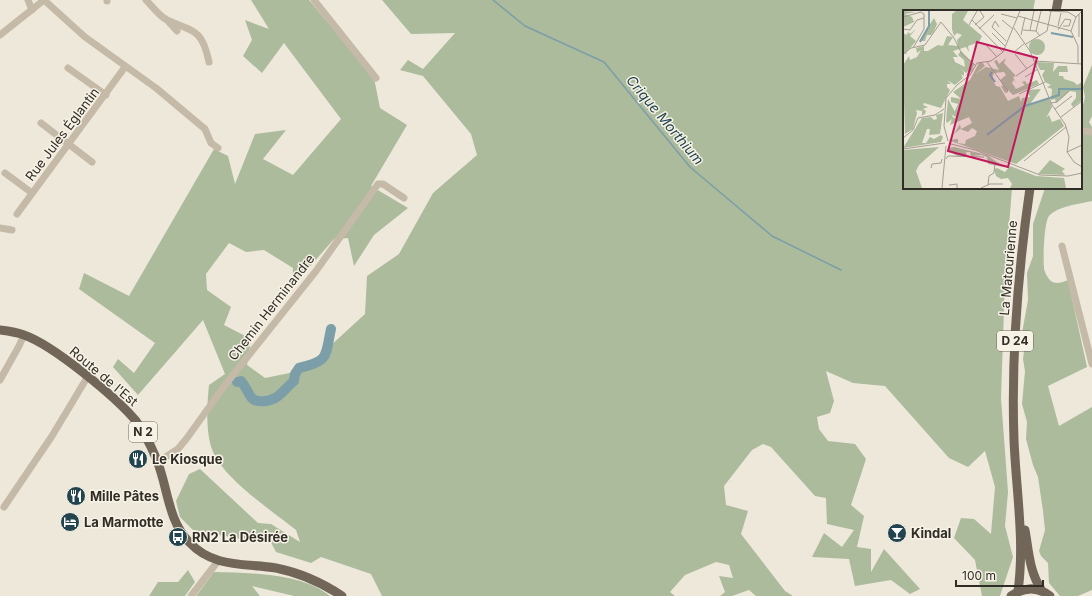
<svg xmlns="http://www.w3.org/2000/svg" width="1092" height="596" font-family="Inter,sans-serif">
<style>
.green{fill:#abbb9c}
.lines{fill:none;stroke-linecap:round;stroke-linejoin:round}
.stream{stroke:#7c9ea8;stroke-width:1.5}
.river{stroke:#7c9ea8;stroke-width:10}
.minor{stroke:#c5baa7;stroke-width:7}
.major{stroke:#726659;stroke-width:9}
.labels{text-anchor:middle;stroke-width:3;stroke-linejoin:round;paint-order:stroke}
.shield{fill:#f6f2e5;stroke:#6d6760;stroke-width:1}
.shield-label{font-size:12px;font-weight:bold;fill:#322c27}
.street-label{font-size:13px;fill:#322c27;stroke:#f6f2e5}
.poi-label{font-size:13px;font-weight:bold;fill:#322c27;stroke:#f6f2e5;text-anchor:start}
.water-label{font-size:14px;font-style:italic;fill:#21444f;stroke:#f6f2e5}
.inset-river{fill:none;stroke:#7c9ea8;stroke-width:2}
.inset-road{fill:none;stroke:#a39d92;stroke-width:1}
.view{fill:#c2185b;fill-opacity:0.15;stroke:#c2185b;stroke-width:2}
.inset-edge{fill:none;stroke:#322c27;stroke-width:2}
</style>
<rect width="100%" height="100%" fill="#eee8da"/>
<!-- green -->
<path class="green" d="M 251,0 L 309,0 L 374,78 L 380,108 L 407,125 L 371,186 L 408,208 L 374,235 L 354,266 L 348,238 L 334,239 L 292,287 L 293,268 L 264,250 L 246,252 L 229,243 L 206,274 L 207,290 L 231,307 L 224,325 L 251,339 L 247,365 L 265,378 L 304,370 L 365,314 L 367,276 L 399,254 L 433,193 L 477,155 L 471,134 L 423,76 L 400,70 L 408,60 L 423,69 L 455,33 L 411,34 L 382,0 L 1035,0 L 1033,11 L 904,11 L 904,188 L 1012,188 L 1005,279 L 1001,398 L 1008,492 L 1005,526 L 1013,557 L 1000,596 L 982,596 L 975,560 L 954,538 L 961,518 L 974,519 L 991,534 L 995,487 L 985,451 L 968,467 L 949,458 L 885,386 L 853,383 L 826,371 L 834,401 L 830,413 L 817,417 L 819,429 L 828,441 L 855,444 L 866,459 L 851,505 L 864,516 L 857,547 L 871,549 L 871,572 L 884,549 L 920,589 L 910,594 L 891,580 L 855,586 L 849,559 L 812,557 L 824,533 L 842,547 L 854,530 L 827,524 L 826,498 L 815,496 L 771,447 L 763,444 L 752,450 L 724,486 L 726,505 L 748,511 L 741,534 L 785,591 L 793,596 L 756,596 L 749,590 L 732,596 L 720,596 L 725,592 L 719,576 L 733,578 L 729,565 L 716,562 L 685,575 L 670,592 L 675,596 L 382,596 L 371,574 L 321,557 L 311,563 L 276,552 L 267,535 L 246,540 L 193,530 L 180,517 L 176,501 L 189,474 L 200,469 L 258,523 L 271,524 L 300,542 L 296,530 C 271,510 228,482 214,454 C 205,436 207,404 209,385 L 225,374 L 203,320 L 138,395 L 113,367 L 118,359 L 134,373 L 155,343 L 79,289 L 84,273 L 129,296 L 214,149 L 228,156 L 235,184 L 255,134 L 286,130 L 263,159 L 293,175 L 341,119 L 284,43 L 262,73 L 243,56 L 252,40 L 245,20 L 269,29 Z
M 1092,65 L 1092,116 L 1089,122 L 1092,127 L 1092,201 C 1079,204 1058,206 1049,216 C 1044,222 1043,259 1044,268 C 1044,271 1048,279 1051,281 C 1056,285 1063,282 1068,280 L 1087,367 L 1048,386 L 1059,426 L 1092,407 L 1092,590 L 1078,596 L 1060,596 L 1049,583 L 1048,563 L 1041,556 L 1039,551 L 1045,530 L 1043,511 L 1038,477 L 1033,465 L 1026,439 L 1027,422 L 1022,404 L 1025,371 L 1023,359 L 1025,344 L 1022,333 L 1028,300 L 1027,273 L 1033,256 L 1033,224 L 1045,188 L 1081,188 L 1081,114 L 1085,97 L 1083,87 Z
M 188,570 L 195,582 L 185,596 L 149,596 L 158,582 L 178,582 Z
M 214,572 C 250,573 302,573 330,596 L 294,596 L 252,586 L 260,596 L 196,596 Z"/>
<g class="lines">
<!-- stream -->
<path class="stream" d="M 493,0 L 525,26 L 604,62 L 690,167 L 772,236 L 841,270"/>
<!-- river -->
<path class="river" d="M 237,382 L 241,381 C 246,387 247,391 251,397 C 253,400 256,401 259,401 C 277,403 282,391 294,381 L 295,374 L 299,368 C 330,361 325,356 331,329"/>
<!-- minor -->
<path class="minor" d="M 28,0 L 32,10
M 44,0 L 85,37 L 156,88 L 205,129 L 211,143 L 218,148
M 107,0 L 107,1
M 146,0 C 152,6 159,16 167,20 C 193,32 202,28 209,62
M 314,0 L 376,78
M 166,19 L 177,31
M 0,35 L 44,0
M 68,68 L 106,95
M 41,123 L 92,162
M 1082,131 L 1092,132
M 5,173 L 32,193
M 17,214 L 125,67
M 0,228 L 12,230
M 1062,246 L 1092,364
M 0,380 L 19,346 L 24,335
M 157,459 L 164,458 L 178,449 L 187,438 L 225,385 L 316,271 L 378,184 L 383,184 L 404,198
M 4,507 L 52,436 L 88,376
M 191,596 L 218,561"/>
<!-- major -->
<path class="major" d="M 1056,11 L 1058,0
M 0,330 C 8,331 16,332 24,335 C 53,345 116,397 136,421 C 144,432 151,446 156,458 C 168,486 167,519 189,542 C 213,568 244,563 276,568 C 301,573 321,582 342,596
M 1025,530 C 1029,552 1029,571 1042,591
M 1018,591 C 1025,541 1016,490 1014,440 C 1011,356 1018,271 1030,188
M 1011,596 C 1024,587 1037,586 1050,596"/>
</g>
<!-- icons -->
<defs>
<g id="restaurant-disc" transform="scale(1)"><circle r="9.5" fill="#21444f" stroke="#f6f2e5"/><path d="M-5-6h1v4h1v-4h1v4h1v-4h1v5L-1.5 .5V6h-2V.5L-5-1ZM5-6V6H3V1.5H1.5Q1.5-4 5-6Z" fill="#fff"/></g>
<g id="hotel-disc" transform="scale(1)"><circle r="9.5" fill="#21444f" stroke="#f6f2e5"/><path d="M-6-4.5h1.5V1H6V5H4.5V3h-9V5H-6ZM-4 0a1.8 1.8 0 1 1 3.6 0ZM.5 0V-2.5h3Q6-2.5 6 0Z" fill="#fff"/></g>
<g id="bar-disc" transform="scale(1)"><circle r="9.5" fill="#21444f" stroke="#f6f2e5"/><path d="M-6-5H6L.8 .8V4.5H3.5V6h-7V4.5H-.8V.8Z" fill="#fff"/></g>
<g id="bus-disc" transform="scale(1)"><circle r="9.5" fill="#21444f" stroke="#f6f2e5"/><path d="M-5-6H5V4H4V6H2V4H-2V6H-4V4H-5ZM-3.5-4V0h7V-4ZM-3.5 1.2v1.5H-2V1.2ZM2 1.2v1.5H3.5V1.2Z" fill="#fff"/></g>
</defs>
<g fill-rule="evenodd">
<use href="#restaurant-disc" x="138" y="459"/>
<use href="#restaurant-disc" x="76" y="496"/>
<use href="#hotel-disc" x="70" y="522"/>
<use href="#bar-disc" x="897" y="533"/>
<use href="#bus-disc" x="178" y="537"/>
</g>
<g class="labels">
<!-- shield labels -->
<g class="shield">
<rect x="997" y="331" width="36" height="20" rx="3"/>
<rect x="129" y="422" width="28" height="20" rx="3"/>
</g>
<g class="shield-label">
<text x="1015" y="345">D 24</text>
<text x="143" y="436">N 2</text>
</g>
<!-- street labels -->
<g class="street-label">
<text transform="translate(62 134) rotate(-53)" y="5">Rue Jules Églantin</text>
<text transform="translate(1008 268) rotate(-85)" y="5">La Matourienne</text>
<text transform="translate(271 307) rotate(-52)" y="5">Chemin Herminandre</text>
<text transform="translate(104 376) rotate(40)" y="5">Route de l'Est</text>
</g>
<!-- poi labels -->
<g class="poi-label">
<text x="152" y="464">Le Kiosque</text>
<text x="90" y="501">Mille Pâtes</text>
<text x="84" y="527">La Marmotte</text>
<text x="911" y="538">Kindal</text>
<text x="192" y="542">RN2 La Désirée</text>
</g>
<!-- water labels -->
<g class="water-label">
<text transform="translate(665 120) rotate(50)" y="5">Crique Morthium</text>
</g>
</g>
<!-- overview -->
<g transform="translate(903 10)">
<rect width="179" height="179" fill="#eee8da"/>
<path d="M 0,1 L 13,2 L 2,4 L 9,7 L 11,12 L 0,17 ZM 53,1 L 65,1 L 60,10 L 79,26 L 76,32 L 65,36 L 66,42 L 63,37 L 50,41 L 55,47 L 50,47 L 52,52 L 62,57 L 61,50 L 55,45 L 58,41 L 71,54 L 69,61 L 62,66 L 68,58 L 63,63 L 57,58 L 61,62 L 61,66 L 58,64 L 60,68 L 52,75 L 44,70 L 48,74 L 44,74 L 44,77 L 47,80 L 38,98 L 21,93 L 20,95 L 25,97 L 20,99 L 23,101 L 22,104 L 14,108 L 19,105 L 19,101 L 13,100 L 14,103 L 10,119 L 2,124 L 0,55 L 6,46 L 7,50 L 14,47 L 18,40 L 14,43 L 13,38 L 21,36 L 21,41 L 25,41 L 35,35 L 40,36 L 44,26 L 50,27 L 45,35 L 55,36 L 54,30 L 59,25 L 54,23 L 51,26 L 49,19 L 49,4 ZM 31,8 L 34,14 L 31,21 L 28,25 L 24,25 L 22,31 L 16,31 ZM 13,19 L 7,26 L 13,31 L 3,43 L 4,44 L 0,44 L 0,23 L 4,25 L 5,22 L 7,24 ZM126 37a8 8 0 1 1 16 0a8 8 0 1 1-16 0ZM 103,48 L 101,53 L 113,66 L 110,67 L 113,73 L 111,70 L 109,73 L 113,79 L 122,75 L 119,72 L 122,71 L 124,74 L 134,70 L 136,74 L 110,85 L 105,80 L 102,83 L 98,76 L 100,76 L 97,70 L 103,65 L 101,62 L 91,63 L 89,69 L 93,76 L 97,77 L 105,91 L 116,86 L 118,92 L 119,88 L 127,87 L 124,80 L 138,79 L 127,94 L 146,88 L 149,97 L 143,108 L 146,105 L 149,112 L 157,109 L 161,116 L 113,154 L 45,130 L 55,129 L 55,133 L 62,134 L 63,130 L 72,126 L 74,121 L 69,118 L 65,122 L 57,119 L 51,124 L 57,114 L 58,119 L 69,113 L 66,107 L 47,115 L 49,109 L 44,113 L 43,111 L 45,89 L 52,102 L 49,106 L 51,108 L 55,107 L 55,105 L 52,107 L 50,105 L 55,94 L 48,92 L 48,87 L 58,89 L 50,82 L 67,70 L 76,53 L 79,52 L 82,56 L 72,64 L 83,57 L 96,60 L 91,51 L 94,50 L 96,54 ZM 133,52 L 151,53 L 150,62 L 155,56 L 164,56 L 165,62 L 156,62 L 156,66 L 160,66 L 161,69 L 171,72 L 174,75 L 179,72 L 179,90 L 170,97 L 168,94 L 173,88 L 173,82 L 167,81 L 153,93 L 152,89 L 148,90 L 149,79 L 144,77 L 148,75 L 142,72 L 139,65 L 142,60 L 137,60 ZM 40,103 L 37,124 L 26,125 L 27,119 L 24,119 L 19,133 L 23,133 L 27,127 L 31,129 L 38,125 L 40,127 L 38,132 L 0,138 L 19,108 L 28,107 L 31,110 L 34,109 L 33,105 ZM 36,137 L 16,155 L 13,161 L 19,178 L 0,178 L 0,140 ZM 51,137 L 84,145 L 101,157 L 85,154 L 84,147 L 79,145 L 68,146 L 67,142 L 63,142 L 64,147 L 54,146 L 46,141 L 46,138 ZM 147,150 L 162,159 L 159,161 L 162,165 L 135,164 ZM 107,156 L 133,166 L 161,168 L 163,178 L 107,178 L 109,174 L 105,168 L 98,169 L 93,166 L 91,159 L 94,158 L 102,162 Z" fill="#abbb9c"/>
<path class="inset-river" d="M 148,23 L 170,27M 17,32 L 26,16 L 26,1M 89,62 L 87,65 L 92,72M 84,125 L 122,96 L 156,85 L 156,79 L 179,79"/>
<path class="inset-road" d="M 146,1 L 165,2 L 173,7M 98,4 L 114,8M 115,6 L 168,21M 0,7 L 18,2 L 21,4 L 21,19 L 10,38M 69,10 L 100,42M 99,10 L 110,19M 66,15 L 74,1M 72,15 L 81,7 L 77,1M 155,16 L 158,3M 96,17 L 92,11 L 89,17 L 103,31M 111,18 L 127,41 L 149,95 L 162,114 L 166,127 L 164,142 L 171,152 L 179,157M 0,19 L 7,20 L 14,10 L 21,8M 76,19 L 91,5M 120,20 L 133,21M 127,20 L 131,1M 155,20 L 162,9 L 168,10 L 166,16 L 160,16M 168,21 L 173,7 L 179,1M 168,21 L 175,36M 89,23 L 102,36M 118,25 L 122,7M 137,26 L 133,21 L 138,1M 176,27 L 176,4M 123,34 L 144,21 L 148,1M 83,35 L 94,47M 110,43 L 122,33M 0,44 L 8,38 L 22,35 L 38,12 L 51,28 L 59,44 L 72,55M 112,44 L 124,59M 132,51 L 179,54M 84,52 L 105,81 L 103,83M 175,53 L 175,36M 113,66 L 132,53M 122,67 L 135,59M 116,84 L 142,72M 148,93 L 154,92 L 166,81M 152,99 L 169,86M 158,107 L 179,91M 0,128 L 10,120 L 15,108 L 32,105 L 41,99M 45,131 L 41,116 L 43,88 L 54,75 L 67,65 L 74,53 L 88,51 L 100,42 L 117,1M 48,134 L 72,140 L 137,165 L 165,166 L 179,163M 0,139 L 42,133M 164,142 L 179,135M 43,149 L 45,146 L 81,147M 121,151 L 163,117M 28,158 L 29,154 L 38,153 L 39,149M 46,175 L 54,174 L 54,178M 85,175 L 86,166 L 91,163 L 92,152M 39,178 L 43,136M 78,178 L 87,174 L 100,174"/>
<path class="view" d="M 74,32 L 134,48 L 105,157 L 45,141 Z"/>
<rect width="179" height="179" class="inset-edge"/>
</g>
<!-- scale -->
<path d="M956 580v6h87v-6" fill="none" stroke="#322c27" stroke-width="2"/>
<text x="962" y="580" font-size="12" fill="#322c27" stroke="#f6f2e5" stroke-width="3" paint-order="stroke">100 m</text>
</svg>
